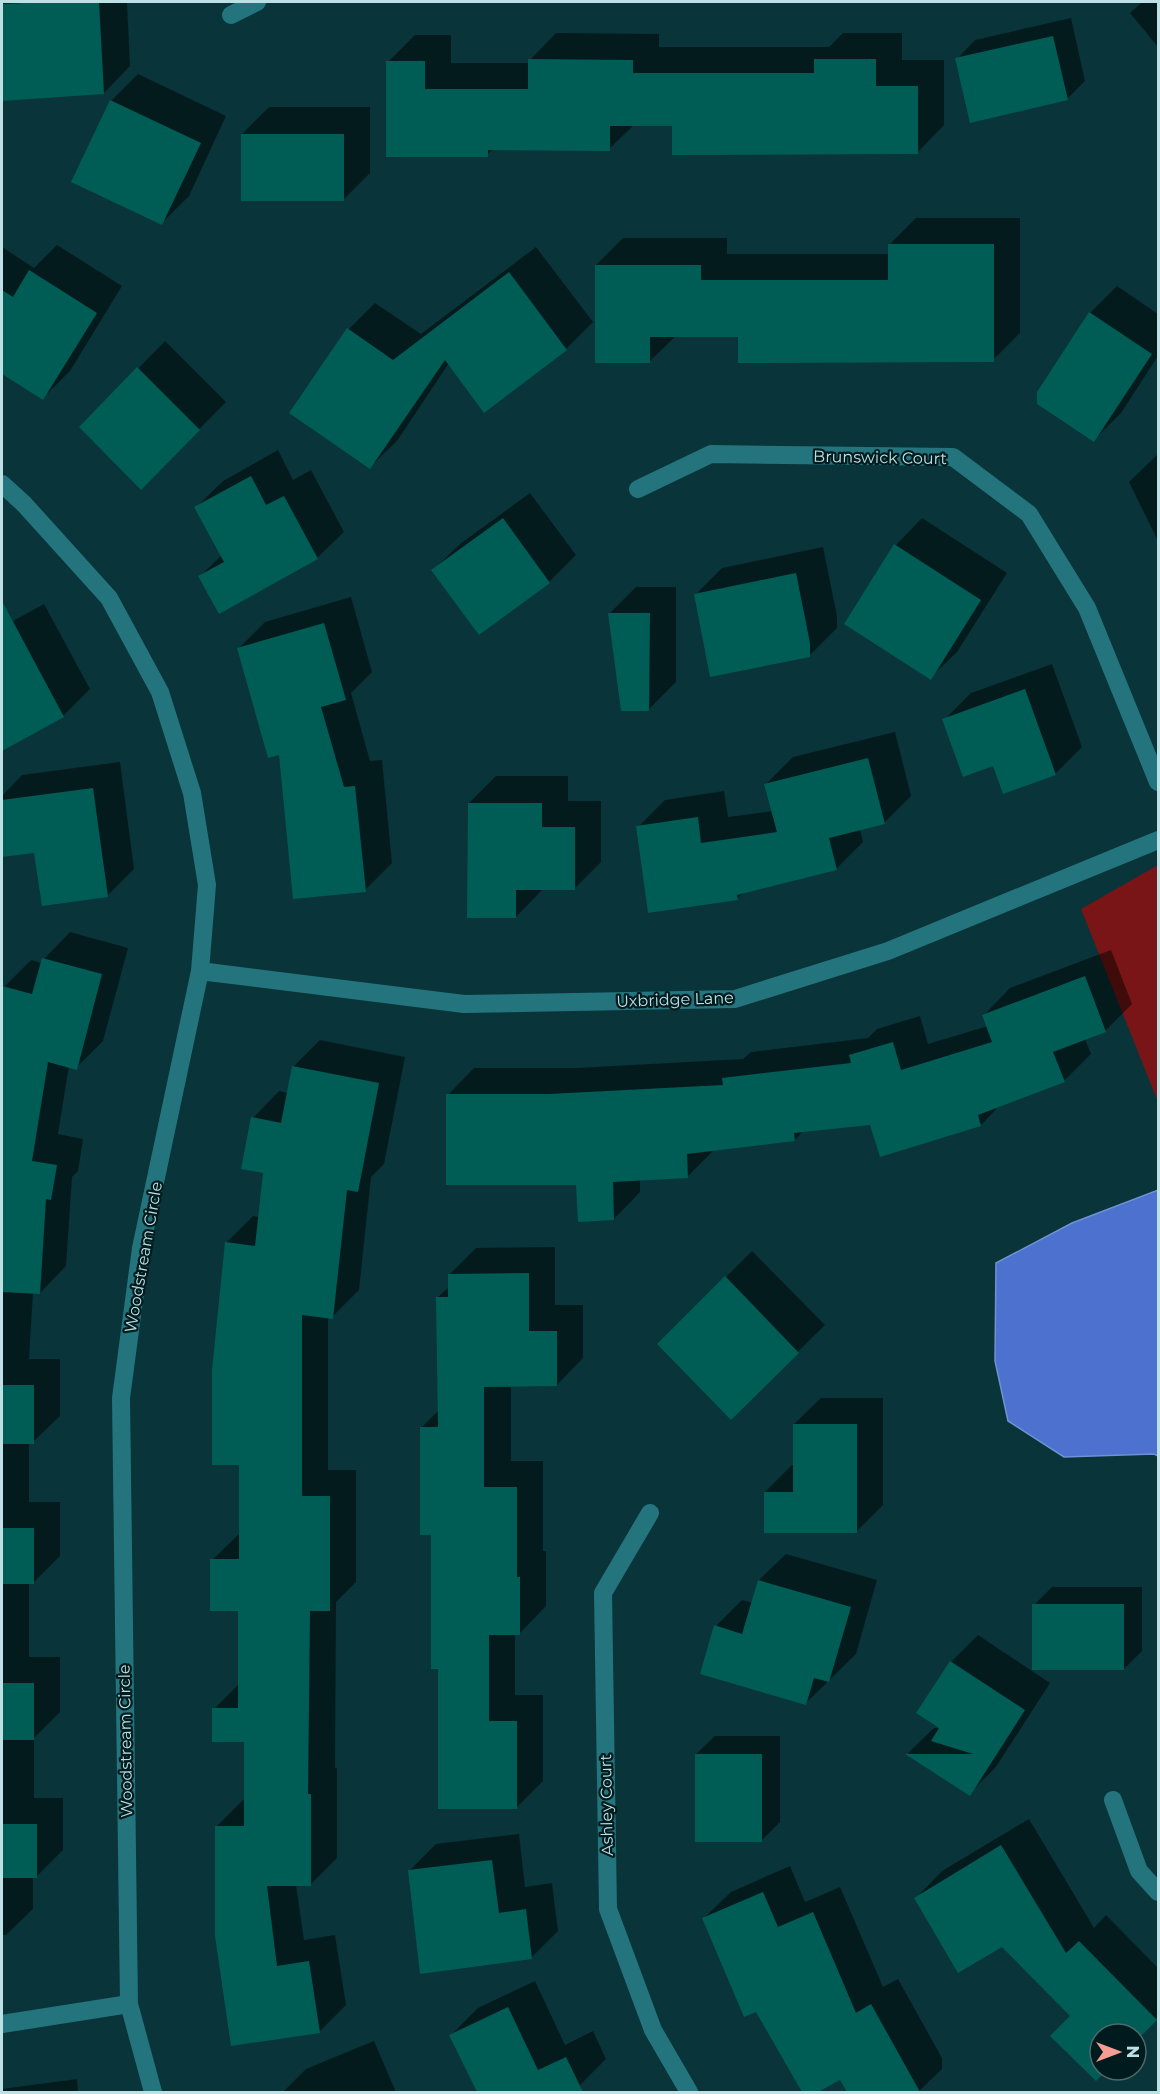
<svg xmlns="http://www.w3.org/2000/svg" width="1160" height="2094" font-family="Montserrat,sans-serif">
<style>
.green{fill:#791516}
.water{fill:#4d71ce;stroke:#6e92d5;stroke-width:1.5}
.shadow{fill:#0007}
.building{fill:#005d56}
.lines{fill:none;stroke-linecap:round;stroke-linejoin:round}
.minor{stroke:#23747d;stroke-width:18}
.labels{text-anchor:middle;stroke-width:4.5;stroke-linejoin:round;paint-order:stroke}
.street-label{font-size:16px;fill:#bce0e4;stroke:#001b1e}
</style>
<rect width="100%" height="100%" fill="#093439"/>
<!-- green -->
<path class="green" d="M 1158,865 L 1158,1102 L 1081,909 Z"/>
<!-- water -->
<path class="water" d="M 1158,1190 L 1158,1456 L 1154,1454 L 1064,1457 L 1008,1421 L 995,1361 L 996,1263 L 1072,1223 Z"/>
<!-- shadow -->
<path class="shadow" d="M 2,2 L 127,2 L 130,66 L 104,93 L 2,100 Z
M 1142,2 L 1158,2 L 1158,47 L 1130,13 Z
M 1071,18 L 1085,81 L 1067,99 L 957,59 L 975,40 Z
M 556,33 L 659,34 L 659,47 L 829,47 L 843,33 L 902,33 L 902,60 L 944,60 L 944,125 L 918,152 L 673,125 L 634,125 L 609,149 L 494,148 L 487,155 L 388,62 L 415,35 L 451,35 L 451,63 L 530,63 L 530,60 Z
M 138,74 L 226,116 L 189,196 L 162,223 L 111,101 Z
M 269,107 L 370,107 L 370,173 L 343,200 L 242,134 Z
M 916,218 L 1020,218 L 1020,333 L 993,360 L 739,336 L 676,336 L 649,362 L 596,265 L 623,238 L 727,238 L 727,254 L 889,254 L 889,245 Z
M 57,245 L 122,286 L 70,371 L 43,398 L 2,372 L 2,247 L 34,268 Z
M 536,247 L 593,322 L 566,349 L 449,363 L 397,441 L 370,467 L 349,329 L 375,303 L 421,334 Z
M 1117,286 L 1158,314 L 1158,356 L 1121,413 L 1094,440 L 1038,392 L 1090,313 Z
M 165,341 L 226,402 L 141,488 L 81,427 Z
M 278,450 L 293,480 L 311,470 L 344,532 L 317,558 L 200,576 L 222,555 L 196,507 L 223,481 Z
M 1158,454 L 1158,541 L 1129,482 Z
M 530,493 L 576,555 L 549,582 L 433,570 L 460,544 Z
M 922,518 L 1007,573 L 957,652 L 930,678 L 846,623 L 896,545 Z
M 823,547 L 837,616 L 837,628 L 810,655 L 695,595 L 722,568 Z
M 636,587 L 676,587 L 676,682 L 649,709 L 609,614 Z
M 351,597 L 372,672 L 351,693 L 370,761 L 382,760 L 392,863 L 365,890 L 280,753 L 239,648 L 265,622 Z
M 44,604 L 90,689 L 63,716 L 2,750 L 2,627 Z
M 1052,664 L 1082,747 L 1055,774 L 994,764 L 944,720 L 971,693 Z
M 895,732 L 911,796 L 884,823 L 860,829 L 863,842 L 836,869 L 744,892 L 737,899 L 638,827 L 665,800 L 724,791 L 728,817 L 773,811 L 766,784 L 793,757 Z
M 120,762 L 134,869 L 107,896 L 36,851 L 3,855 L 2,796 L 22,775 Z
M 496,776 L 568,776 L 568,801 L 601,801 L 601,862 L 574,889 L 543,889 L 516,917 L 469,803 Z
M 70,932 L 128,948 L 103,1041 L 76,1068 L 69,1066 L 58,1134 L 83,1139 L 78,1171 L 72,1177 L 66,1266 L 40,1293 L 33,1292 L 29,1359 L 60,1359 L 60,1416 L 33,1442 L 29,1442 L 29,1502 L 60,1502 L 60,1556 L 33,1583 L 29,1583 L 29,1657 L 60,1657 L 60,1712 L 34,1738 L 34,1798 L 63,1798 L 63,1850 L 36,1877 L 33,1877 L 33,1909 L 6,1935 L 2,1935 L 2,995 L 4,987 L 31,960 L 42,963 L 44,959 Z
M 1111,950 L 1132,1004 L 1105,1031 L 1085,1039 L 1091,1054 L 1064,1081 L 1000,1105 L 981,1125 L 871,1123 L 804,1130 L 795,1140 L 715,1149 L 688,1176 L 640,1179 L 640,1192 L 614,1219 L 578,1183 L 448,1095 L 474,1068 L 577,1068 L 743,1059 L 751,1052 L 868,1038 L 877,1029 L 920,1016 L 928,1044 L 988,1026 L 984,1015 L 1010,988 Z
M 320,1040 L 405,1057 L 384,1164 L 371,1177 L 359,1290 L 332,1317 L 328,1317 L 328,1470 L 356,1470 L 356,1582 L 336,1602 L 335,1768 L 337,1768 L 337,1858 L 310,1885 L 296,1885 L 304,1940 L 335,1935 L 346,2005 L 319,2032 L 232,2044 L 216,1827 L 243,1800 L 246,1800 L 246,1741 L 214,1709 L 240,1683 L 240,1609 L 212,1560 L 240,1533 L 240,1464 L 226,1243 L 253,1216 L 260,1217 L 265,1172 L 253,1118 L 279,1091 L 288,1093 L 294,1066 Z
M 555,1247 L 555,1305 L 583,1305 L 583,1358 L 557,1385 L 511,1385 L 511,1461 L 543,1461 L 543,1551 L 546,1551 L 546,1606 L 520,1633 L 515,1633 L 515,1695 L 543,1695 L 543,1781 L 516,1808 L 440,1667 L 433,1533 L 422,1427 L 440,1409 L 438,1297 L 450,1286 L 450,1274 L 476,1248 Z
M 752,1251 L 825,1325 L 731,1418 L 659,1344 Z
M 821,1398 L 883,1398 L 883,1505 L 857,1531 L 765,1492 L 792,1465 L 794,1465 L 794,1424 Z
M 786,1554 L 877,1580 L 856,1654 L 806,1703 L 716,1626 L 742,1600 L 753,1603 L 759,1580 Z
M 1052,1587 L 1142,1587 L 1142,1651 L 1124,1669 L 1034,1605 Z
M 978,1635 L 1050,1683 L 996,1767 L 969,1794 L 908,1753 L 934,1728 L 941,1728 L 951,1662 Z
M 715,1736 L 780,1736 L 780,1822 L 762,1840 L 696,1754 Z
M 1029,1819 L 1094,1928 L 1106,1915 L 1158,1968 L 1158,2016 L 1136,2039 L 1136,2034 L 1100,2034 L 1100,2070 L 1105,2070 L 1096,2079 L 1072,2016 L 1002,1945 L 916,1898 L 942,1871 Z
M 519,1834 L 525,1887 L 552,1883 L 558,1931 L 531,1958 L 409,1871 L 436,1844 Z
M 790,1866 L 805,1902 L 840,1887 L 883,1987 L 898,1979 L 942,2058 L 942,2069 L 918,2092 L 849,2092 L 841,2078 L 815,2092 L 804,2092 L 704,1918 L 731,1892 Z
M 535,1981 L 565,2045 L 593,2031 L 606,2059 L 579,2086 L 565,2092 L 526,2092 L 525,2090 L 518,2092 L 479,2092 L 451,2035 L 478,2008 Z
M 374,2041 L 396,2092 L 283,2092 L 306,2069 Z
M 77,2079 L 78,2092 L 2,2092 L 2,2089 Z"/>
<!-- building -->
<path class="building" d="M 47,2 L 99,2 L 104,94 L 2,101 L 2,4 Z
M 1053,36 L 1068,100 L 970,123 L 955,58 Z
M 528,59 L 633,60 L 633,73 L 814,73 L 814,59 L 876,59 L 876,86 L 918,86 L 918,154 L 672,155 L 672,126 L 610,126 L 610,151 L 488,150 L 488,157 L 386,157 L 386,61 L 425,61 L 425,89 L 528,89 Z
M 110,100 L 201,143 L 162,225 L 71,182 Z
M 241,134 L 344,134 L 344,201 L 241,201 Z
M 888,244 L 994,244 L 994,362 L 738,363 L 738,337 L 650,337 L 650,363 L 595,363 L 595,265 L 701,265 L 701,280 L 888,280 Z
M 29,270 L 97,313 L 43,400 L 2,374 L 2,290 L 13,297 Z
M 509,272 L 567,350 L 484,413 L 445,360 L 370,469 L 289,413 L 347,328 L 393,360 Z
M 1089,312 L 1152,354 L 1094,442 L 1037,404 L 1037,392 Z
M 137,367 L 200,430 L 141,490 L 79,427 Z
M 251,476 L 266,505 L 284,496 L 318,559 L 219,614 L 198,576 L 224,562 L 194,507 Z
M 503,518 L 550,583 L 479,635 L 431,570 Z
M 894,544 L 981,600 L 931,680 L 844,624 Z
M 796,573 L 810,643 L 810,657 L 710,677 L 694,594 Z
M 2,601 L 64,717 L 2,751 Z
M 608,613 L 650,613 L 649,711 L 621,711 Z
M 324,623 L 346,700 L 321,707 L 344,787 L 355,786 L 366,892 L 293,899 L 279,755 L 268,758 L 237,648 Z
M 1025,689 L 1056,775 L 1003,794 L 993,766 L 963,777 L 942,719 Z
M 868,758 L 885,824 L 829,838 L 837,870 L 737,895 L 738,900 L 648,913 L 636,826 L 698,817 L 701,843 L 777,832 L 764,784 Z
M 93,788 L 108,897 L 42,906 L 34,853 L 2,857 L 2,800 Z
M 468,803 L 542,803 L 542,827 L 575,827 L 575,890 L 516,890 L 516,918 L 467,918 Z
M 42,958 L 102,974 L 77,1070 L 48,1062 L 32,1161 L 57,1165 L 51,1200 L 46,1199 L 40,1294 L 2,1292 L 2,986 L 32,994 Z
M 1085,976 L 1106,1032 L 1053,1052 L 1065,1082 L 978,1115 L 981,1126 L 880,1157 L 870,1125 L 794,1133 L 795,1141 L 687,1154 L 688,1178 L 613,1182 L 614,1220 L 578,1222 L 576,1185 L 446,1185 L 446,1094 L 549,1094 L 723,1085 L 722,1078 L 851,1063 L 849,1055 L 893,1042 L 901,1070 L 992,1042 L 982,1015 Z
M 292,1066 L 379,1083 L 358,1192 L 347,1190 L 333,1319 L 302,1315 L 302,1496 L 330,1496 L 330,1611 L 310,1611 L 308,1794 L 311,1794 L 311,1886 L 267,1886 L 277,1966 L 309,1961 L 320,2033 L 231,2046 L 215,1936 L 215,1826 L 244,1826 L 244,1742 L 212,1742 L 212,1708 L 238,1708 L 238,1611 L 210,1611 L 210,1559 L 239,1559 L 239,1465 L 212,1465 L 212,1370 L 225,1242 L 255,1246 L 263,1173 L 241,1169 L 251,1117 L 281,1123 Z
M 529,1273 L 529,1331 L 557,1331 L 557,1386 L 484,1387 L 484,1487 L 517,1487 L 517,1577 L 520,1577 L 520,1635 L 489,1635 L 489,1721 L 517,1721 L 517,1809 L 438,1809 L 438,1669 L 431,1669 L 431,1535 L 420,1535 L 420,1427 L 438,1427 L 436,1297 L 448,1297 L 448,1274 Z
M 725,1276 L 799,1353 L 731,1420 L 657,1344 Z
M 2,1385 L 34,1385 L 34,1444 L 2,1444 Z
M 793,1424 L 857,1424 L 857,1533 L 764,1533 L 764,1492 L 793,1492 Z
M 2,1528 L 34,1528 L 34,1584 L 2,1584 Z
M 758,1580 L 851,1607 L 829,1682 L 814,1678 L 806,1705 L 700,1674 L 714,1625 L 742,1634 Z
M 1032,1604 L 1124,1604 L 1124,1670 L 1032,1670 Z
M 950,1661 L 1025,1710 L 970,1796 L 905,1754 L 973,1754 L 931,1741 L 939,1728 L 916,1713 Z
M 2,1683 L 34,1683 L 34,1740 L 2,1740 Z
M 695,1754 L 762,1754 L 762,1842 L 695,1842 Z
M 2,1824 L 37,1824 L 37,1878 L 2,1878 Z
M 1001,1845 L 1066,1953 L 1079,1941 L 1157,2020 L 1136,2041 L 1136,2034 L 1100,2034 L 1100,2070 L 1107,2070 L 1096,2081 L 1050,2036 L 1070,2016 L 1002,1947 L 958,1973 L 914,1898 Z
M 492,1860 L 499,1913 L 526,1909 L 532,1959 L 420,1974 L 408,1870 Z
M 763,1892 L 778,1927 L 813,1912 L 856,2013 L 871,2004 L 920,2092 L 847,2092 L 840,2080 L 818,2092 L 802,2092 L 756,2012 L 744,2017 L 702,1918 Z
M 508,2007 L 538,2070 L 566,2057 L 583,2092 L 477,2092 L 449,2035 Z"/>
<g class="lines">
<!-- minor -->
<path class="minor" d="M 231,15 L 257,2
M 2,484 L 24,504 L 109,598 L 160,692 L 192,793 L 207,885 L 200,971 L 141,1248 L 121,1398 L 129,2004 L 153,2092
M 638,489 L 711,454 L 953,457 L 1029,514 L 1087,608 L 1158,782
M 200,971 L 464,1004 L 735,999 L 888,951 L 1158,840
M 650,1513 L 603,1593 L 608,1909 L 653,2030 L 689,2092
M 1113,1800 L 1139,1871 L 1158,1892
M 2,2024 L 129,2004"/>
</g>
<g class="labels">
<!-- street labels -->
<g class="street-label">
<text transform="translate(880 457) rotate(1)" y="6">Brunswick Court</text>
<text transform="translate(675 999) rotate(-2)" y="6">Uxbridge Lane</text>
<text transform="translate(143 1257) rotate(-80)" y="6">Woodstream Circle</text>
<text transform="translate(125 1741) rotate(-91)" y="6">Woodstream Circle</text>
<text transform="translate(606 1805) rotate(-91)" y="6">Ashley Court</text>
</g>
</g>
<!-- border -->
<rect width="1160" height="2094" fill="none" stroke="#bce0e4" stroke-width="6"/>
<!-- north arrow -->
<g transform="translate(1118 2052) rotate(90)"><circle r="28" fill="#001b1e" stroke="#4b6a6d" stroke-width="1.5"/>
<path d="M0-4.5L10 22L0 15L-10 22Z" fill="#f59c93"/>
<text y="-9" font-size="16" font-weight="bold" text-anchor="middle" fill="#bce0e4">N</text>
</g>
</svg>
